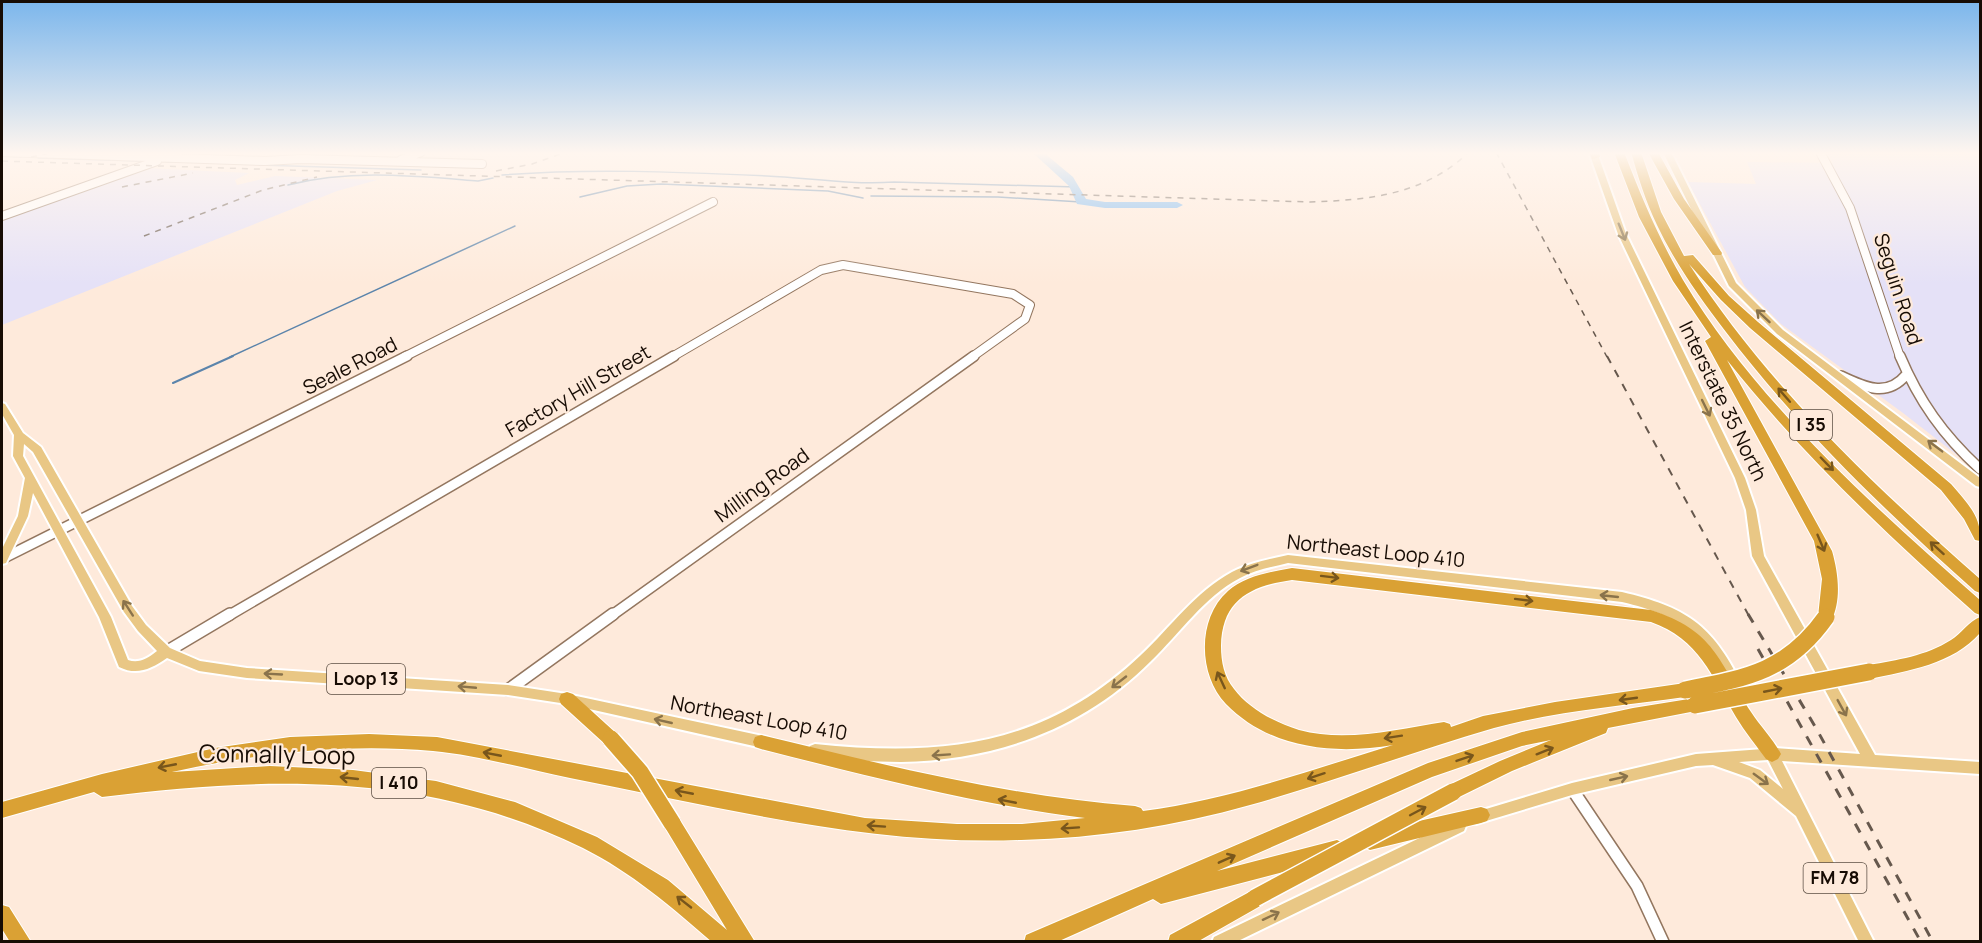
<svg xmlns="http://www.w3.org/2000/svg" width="1982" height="943" font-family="Manrope,sans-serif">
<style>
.industrial{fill:#e5e1f7}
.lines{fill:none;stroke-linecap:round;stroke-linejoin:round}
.stream-far1{stroke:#5b84ab;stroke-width:1.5}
.stream{stroke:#5b84ab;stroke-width:2}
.river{fill:#78b8f2;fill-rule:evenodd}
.minor-far2-casing{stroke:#93765f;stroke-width:10}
.minor-far1-casing{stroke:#93765f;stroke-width:12}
.minor-casing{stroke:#93765f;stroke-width:14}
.major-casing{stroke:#fff;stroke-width:4}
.highway-casing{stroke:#fff;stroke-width:2}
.minor-far2{stroke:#fff;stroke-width:8}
.minor-far1{stroke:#fff;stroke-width:9}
.minor{stroke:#fff;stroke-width:11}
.major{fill:#e9c785;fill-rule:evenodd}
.highway{fill:#daa134;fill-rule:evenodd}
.rail-far2{stroke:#66584d;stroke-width:1.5;stroke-dasharray:6 6;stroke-linecap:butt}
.rail-far1{stroke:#66584d;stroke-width:2;stroke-dasharray:8 8;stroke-linecap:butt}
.rail{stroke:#66584d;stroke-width:3;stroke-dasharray:10 10;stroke-linecap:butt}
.highway-bridge-casing{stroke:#fff;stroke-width:20;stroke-linecap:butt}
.highway-bridge{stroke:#daa134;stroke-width:17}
.oneway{stroke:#8a734b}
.oneway2{stroke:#78561c}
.labels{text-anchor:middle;stroke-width:4.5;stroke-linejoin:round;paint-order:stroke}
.shield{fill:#feeadb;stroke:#5c4f44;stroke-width:1.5}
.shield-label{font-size:18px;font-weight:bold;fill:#170c04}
.street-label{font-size:20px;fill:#170c04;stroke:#feeadb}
.near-street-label{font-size:24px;fill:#170c04;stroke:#feeadb}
</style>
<rect width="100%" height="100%" fill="#feeadb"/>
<!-- industrial -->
<path class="industrial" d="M 1826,152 L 1980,152 L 1980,473 L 1903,413 L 1781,324 L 1745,287 L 1688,182 L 1756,184 L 1747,162 L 1833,163 Z
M 145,168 L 249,173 L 235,180 L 237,185 L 275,176 L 377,180 L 337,191 L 2,325 L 2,221 Z"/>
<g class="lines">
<!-- stream-far1 -->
<path class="stream-far1" d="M 2,156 L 21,157
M 38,158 L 140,161
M 167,162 L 194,162
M 259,165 L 421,170
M 502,175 C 589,168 679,172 767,176 C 809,178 851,185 894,182 L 1077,187
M 288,185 C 351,169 414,176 478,181 L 493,178
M 871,196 L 998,197 L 1081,202
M 580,197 L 627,186 L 661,184 L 828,191 L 863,198
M 230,357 L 515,226"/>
<!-- stream -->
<path class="stream" d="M 173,383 L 233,356"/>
<!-- river -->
<path class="river" d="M 1032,152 L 1043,152 L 1073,177 L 1086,199 L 1105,202 L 1177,202 L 1183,205 L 1177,208 L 1105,208 L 1077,204 L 1069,186 Z"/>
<!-- minor-far2 casing -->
<g class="minor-far2-casing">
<path id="minor-far2" d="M 2,152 L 265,161 L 301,159 L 482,164
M 1820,152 L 1850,208 L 1900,357
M 401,160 L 421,152
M 2,216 L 157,161
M 404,357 L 713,202
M 672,357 L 821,270 L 843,265 L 1013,294 L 1030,305 L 1025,319 L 972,357"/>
</g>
<!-- minor-far1 casing -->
<g class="minor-far1-casing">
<path id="minor-far1" d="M 1900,356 C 1919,401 1943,435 1980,469
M 1841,376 C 1864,387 1887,398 1906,375
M 2,559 L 407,356
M 228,616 L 674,356
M 611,616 L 974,356"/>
</g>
<!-- minor casing -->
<g class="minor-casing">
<path id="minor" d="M 166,652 L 230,614
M 508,690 L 613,614
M 1572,789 L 1637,886 L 1663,942"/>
</g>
<!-- major casing -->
<g class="major-casing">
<path id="major" d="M 1589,152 L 1597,152 L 1626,234 L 1745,478 L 1756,510 L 1764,556 L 1875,755 L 1980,762 L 1980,774 L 1782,761 L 1874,942 L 1859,942 L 1796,816 L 1750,778 L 1713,765 L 1696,766 L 1572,795 L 1476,824 L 1471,823 L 1469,818 L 1471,813 L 1476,812 L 1572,783 L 1696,754 L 1763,749 L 1764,744 L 1769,742 L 1774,744 L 1776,748 L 1860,754 L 1752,556 L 1746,510 L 1735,478 L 1618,234 ZM 1768,760 L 1783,789 L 1760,770 L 1739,762 Z
M 1663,152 L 1671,152 L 1736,283 L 1783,330 L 1980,478 L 1980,487 L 1976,486 L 1777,334 L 1729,286 Z
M 2,403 L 5,404 L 23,433 L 41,447 L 132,606 L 146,625 L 170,648 L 200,661 L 247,668 L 508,685 L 567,694 L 767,737 L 772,739 L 774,743 L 772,747 L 767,749 L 567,704 L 508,695 L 247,678 L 199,671 L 167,658 C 151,669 137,676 119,667 L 99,617 L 33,493 L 28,516 L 6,563 L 2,564 L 2,549 L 18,516 L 25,478 L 13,456 L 14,435 L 2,414 ZM 24,444 L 33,452 L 124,612 L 138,631 L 157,651 C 148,658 139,664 128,660 L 111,617 L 23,456 Z
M 1288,555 L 1622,592 C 1685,607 1712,624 1741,683 L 1739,687 L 1735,688 L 1731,687 C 1701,633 1682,616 1622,602 L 1288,563 C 1272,567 1255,570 1240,578 C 1204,597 1180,633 1151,661 C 1083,729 997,760 901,762 C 872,762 844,759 815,756 L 810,754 L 808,750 L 810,746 L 815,744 C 942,757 1044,747 1141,655 C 1171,627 1195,592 1232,572 C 1249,563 1269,559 1288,555 Z
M 1459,819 L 1464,821 L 1466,826 L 1464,831 L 1236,942 L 1212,942 L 1214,937 Z"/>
</g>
<!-- highway casing -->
<g class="highway-casing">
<path id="highway" d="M 1589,152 L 1599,152 L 1600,157 L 1592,159 Z
M 1614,152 L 1624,152 C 1641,196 1659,239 1683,280 C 1756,402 1874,507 1980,600 L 1980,615 L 1975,613 C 1886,534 1801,453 1727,360 L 1832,551 C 1838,572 1842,600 1831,621 L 1826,623 L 1821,621 L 1818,617 L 1822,579 L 1814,541 L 1705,341 L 1711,337 L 1673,281 L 1639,217 Z
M 1631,152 L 1641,152 L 1661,212 L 1684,256 L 1693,255 L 1729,296 L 1758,322 L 1951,484 C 1966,502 1982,516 1980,541 L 1975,540 L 1964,519 L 1941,490 L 1750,328 L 1721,300 L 1689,264 C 1767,385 1873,485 1980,579 L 1980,593 L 1975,591 C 1885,511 1799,428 1726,332 C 1700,298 1675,263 1657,225 C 1646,202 1638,177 1631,152 Z
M 1648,152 L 1658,152 L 1684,199 L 1722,253 L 1721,255 L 1713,255 L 1674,199 Z
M 1292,568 L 1651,610 C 1715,631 1718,660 1751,712 C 1760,726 1773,739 1781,754 L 1778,759 L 1772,762 L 1766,759 C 1756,745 1745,732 1736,717 C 1712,676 1699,639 1651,622 L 1292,580 C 1250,586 1222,600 1221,646 C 1221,662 1224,677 1234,689 C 1249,709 1276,723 1299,730 C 1347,743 1397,729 1444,722 L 1450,724 L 1451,727 L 1483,716 L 1555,702 L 1685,683 L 1691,685 L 1693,690 L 1691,695 L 1685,697 C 1622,706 1555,711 1494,728 C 1412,752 1332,782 1250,805 C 1176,826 1098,838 1021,840 C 868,846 719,807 570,778 C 526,769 477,755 433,751 C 346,743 257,753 172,772 L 270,766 L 353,770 L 436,781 L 515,802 L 597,837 L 668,880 L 727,930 L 666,829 L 663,823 L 666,817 L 672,815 L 678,817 L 755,942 L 712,942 C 672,907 631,872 583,848 C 428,772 269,776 102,797 L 94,792 L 2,818 L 2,802 L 102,774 L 215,748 L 290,737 L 369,734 L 437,737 L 865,818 L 957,824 L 1022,824 L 1085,818 C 975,804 868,776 761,749 L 755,747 L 753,742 L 755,737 L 761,735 C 885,765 1007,796 1135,806 L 1141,808 L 1143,811 C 1228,800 1311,770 1393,745 C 1335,755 1270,749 1226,704 C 1198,675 1197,618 1228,591 C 1245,576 1270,572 1292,568 Z
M 1980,617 L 1980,633 C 1953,664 1908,671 1869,679 L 1863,677 L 1861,672 L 1863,667 L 1869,665 C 1897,660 1926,656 1951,640 C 1961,634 1969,621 1980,617 Z
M 567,692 L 573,694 L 617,734 L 619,739 L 617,744 L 611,746 L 605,744 L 561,704 L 559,699 L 561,694 Z
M 1695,698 L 1701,700 L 1703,705 L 1701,710 L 1608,728 L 1606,733 L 1512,771 L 1453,800 L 1447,798 L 1444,792 L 1447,786 L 1500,761 L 1551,740 L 1522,746 L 1432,777 L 1217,871 L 1337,840 L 1343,843 L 1346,849 L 1343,855 L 1337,858 L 1161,904 L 1153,899 L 1057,942 L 1024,942 L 1026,935 L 1428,763 L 1522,732 L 1633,708 Z
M 1481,807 L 1487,809 L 1490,815 L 1487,821 L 1481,823 L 1370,850 L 1364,847 L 1361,841 L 1364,835 L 1370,832 Z
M 1255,889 L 1262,891 L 1264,898 L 1262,905 L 1197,942 L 1168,942 L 1170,935 Z
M 2,905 L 9,907 L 31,942 L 10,942 L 2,929 Z"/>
</g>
<!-- minor-far2 -->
<use href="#minor-far2" class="minor-far2"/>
<!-- minor-far1 -->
<use href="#minor-far1" class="minor-far1"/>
<!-- minor -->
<use href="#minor" class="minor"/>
<!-- major -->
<use href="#major" class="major"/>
<!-- highway -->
<use href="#highway" class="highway"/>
<!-- rail-far2 -->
<path class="rail-far2" d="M 1496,152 L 1607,357
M 31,157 L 54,152
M 2,161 L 1310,202 C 1369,200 1424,195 1469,152
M 496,171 L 532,164 L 566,152
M 122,187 L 193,173
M 144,236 L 263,190 L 317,177"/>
<!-- rail-far1 -->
<path class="rail-far1" d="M 1607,356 L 1749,616"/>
<!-- rail -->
<path class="rail" d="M 1748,614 L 1816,728 L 1933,942
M 1758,649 L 1921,942"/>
<!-- highway-bridge casing -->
<g class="highway-bridge-casing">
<path id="highway-bridge" d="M 1685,690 C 1747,678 1788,671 1826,617
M 1695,705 L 1869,672
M 611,739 L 640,772 L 672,823
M 1255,898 L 1453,792"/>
</g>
<!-- highway-bridge -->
<use href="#highway-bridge" class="highway-bridge"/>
</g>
<!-- one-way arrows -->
<defs><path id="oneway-shaft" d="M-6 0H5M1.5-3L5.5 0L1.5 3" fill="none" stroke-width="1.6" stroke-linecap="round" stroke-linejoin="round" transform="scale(1.5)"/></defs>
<g class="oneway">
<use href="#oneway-shaft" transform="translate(1622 232) rotate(68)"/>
<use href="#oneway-shaft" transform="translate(1763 316) rotate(-137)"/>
<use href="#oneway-shaft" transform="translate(1706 408) rotate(64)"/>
<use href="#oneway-shaft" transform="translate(1935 446) rotate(-143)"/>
<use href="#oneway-shaft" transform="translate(1249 568) rotate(159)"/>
<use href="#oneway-shaft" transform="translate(1609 596) rotate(-174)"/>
<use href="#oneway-shaft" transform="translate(128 608) rotate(-123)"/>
<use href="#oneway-shaft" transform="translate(273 674) rotate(-177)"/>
<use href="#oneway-shaft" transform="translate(1119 682) rotate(142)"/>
<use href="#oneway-shaft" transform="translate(467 687) rotate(-175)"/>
<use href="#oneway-shaft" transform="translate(1842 708) rotate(61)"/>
<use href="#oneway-shaft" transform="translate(663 721) rotate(-167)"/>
<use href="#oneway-shaft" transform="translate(941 755) rotate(176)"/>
<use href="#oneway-shaft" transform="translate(1619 778) rotate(-13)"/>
<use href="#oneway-shaft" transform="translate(1761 779) rotate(36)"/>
<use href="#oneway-shaft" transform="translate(1271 916) rotate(-25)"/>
</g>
<g class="oneway2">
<use href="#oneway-shaft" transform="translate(1784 395) rotate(-131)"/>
<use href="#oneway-shaft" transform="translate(1827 464) rotate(46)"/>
<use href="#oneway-shaft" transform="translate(1821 543) rotate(67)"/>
<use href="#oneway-shaft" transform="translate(1937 548) rotate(-138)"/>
<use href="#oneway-shaft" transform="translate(1330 577) rotate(7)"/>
<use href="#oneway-shaft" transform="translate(1524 600) rotate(7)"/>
<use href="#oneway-shaft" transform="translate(1221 680) rotate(-115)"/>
<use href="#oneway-shaft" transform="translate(1773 690) rotate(-11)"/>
<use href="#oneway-shaft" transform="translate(1628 699) rotate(172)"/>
<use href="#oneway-shaft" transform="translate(1393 737) rotate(171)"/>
<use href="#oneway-shaft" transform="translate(1545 751) rotate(-22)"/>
<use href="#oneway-shaft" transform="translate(492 754) rotate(-169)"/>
<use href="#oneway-shaft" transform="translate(1465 758) rotate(-19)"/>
<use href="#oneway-shaft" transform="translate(167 766) rotate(169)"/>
<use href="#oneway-shaft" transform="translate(1316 776) rotate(162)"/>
<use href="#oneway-shaft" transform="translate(349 778) rotate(-174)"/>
<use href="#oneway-shaft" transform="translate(684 792) rotate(-169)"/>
<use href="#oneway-shaft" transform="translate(1007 801) rotate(-169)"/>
<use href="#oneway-shaft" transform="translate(1418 811) rotate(-28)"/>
<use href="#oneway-shaft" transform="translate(876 826) rotate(-176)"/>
<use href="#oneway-shaft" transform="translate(1070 828) rotate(176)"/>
<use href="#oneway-shaft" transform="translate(1227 859) rotate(-24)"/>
<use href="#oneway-shaft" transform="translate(684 902) rotate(-142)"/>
</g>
<!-- sky -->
<linearGradient id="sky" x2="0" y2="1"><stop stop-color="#7bb6ec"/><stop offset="0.54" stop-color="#fff6ef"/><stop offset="1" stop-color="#fff6ef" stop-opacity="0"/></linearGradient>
<rect width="1982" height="284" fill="url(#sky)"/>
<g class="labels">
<!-- shield labels -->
<g class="shield">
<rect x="1790" y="410" width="42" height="30" rx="4.5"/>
<rect x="327" y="664" width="78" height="30" rx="4.5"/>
<rect x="372" y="768" width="54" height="30" rx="4.5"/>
<rect x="1803.5" y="863" width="63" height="30" rx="4.5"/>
</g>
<g class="shield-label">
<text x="1811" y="431">I 35</text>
<text x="366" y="685">Loop 13</text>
<text x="399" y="789">I 410</text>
<text x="1835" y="884">FM 78</text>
</g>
<!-- street labels -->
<g class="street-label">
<text transform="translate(1898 289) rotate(72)" y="7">Seguin Road</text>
<text transform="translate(350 366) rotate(-27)" y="7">Seale Road</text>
<text transform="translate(578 391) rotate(-30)" y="7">Factory Hill Street</text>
<text transform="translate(1723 401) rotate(64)" y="7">Interstate 35 North</text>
<text transform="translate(762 485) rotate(-36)" y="7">Milling Road</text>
<text transform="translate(1376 551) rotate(6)" y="7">Northeast Loop 410</text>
<text transform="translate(759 718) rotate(10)" y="7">Northeast Loop 410</text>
</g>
<!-- near-street labels -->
<g class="near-street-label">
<text transform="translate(277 755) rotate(1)" y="8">Connally Loop</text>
</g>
</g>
<!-- border -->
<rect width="1982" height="943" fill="none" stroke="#170c04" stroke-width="6"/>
</svg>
